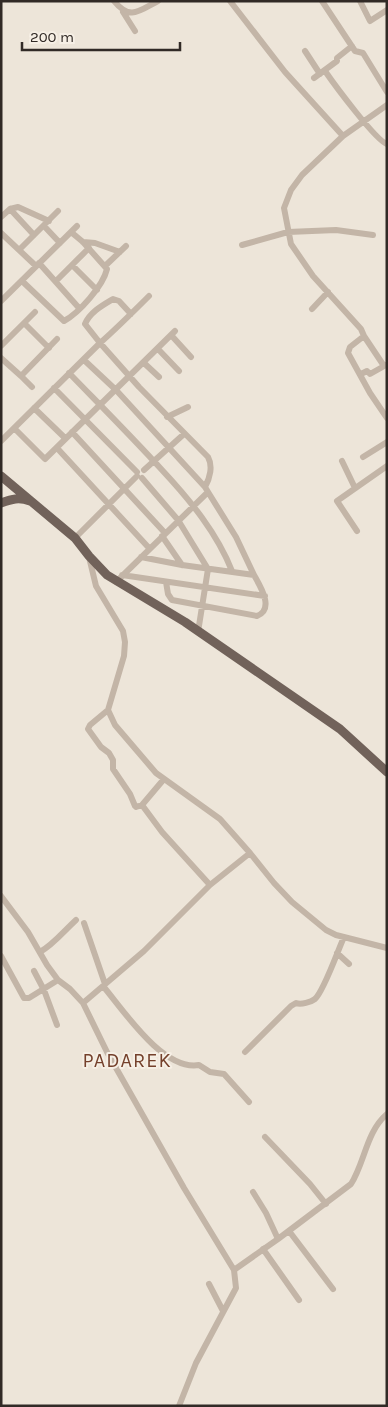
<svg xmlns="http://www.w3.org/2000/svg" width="388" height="1407" font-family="Karla,sans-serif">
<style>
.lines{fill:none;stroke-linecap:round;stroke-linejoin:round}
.minor{stroke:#c3b5a7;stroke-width:6}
.major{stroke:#71625a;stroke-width:9}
.labels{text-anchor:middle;stroke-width:4;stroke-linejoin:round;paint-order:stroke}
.quarter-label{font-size:20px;letter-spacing:1px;fill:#74402b;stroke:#f6efe5}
</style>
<rect width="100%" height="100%" fill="#ede5d9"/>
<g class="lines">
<!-- minor -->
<path class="minor" d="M 114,1 C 130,21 139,11 158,1
M 230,1 L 285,72 L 343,136
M 322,1 L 355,51 L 363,53 L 387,92
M 360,1 L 370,21 L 387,10
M 123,12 L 135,31
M 305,51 L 320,74
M 325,71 C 334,84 376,141 387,144
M 314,78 L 337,61 L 337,58 L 352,46
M 387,105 L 343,136 L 302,175 L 291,190 L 284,208 L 291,244 L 313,276 L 361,329 L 364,336 L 350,347 L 348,353 L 370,393 L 387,418
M 10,209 L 34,235
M 1,217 L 10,209 L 18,207 L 49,221
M 44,226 L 60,243
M 1,233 L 36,266
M 83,242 L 95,243 L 120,252
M 242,245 L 288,232 L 336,230 L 373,235
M 19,250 L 58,211
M 39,263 L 79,308
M 72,265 L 97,290
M 105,266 L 126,246
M 22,281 L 64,321 C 79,313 103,286 107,269 L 83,242 L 71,232
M 56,281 L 89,248
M 1,301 L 77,226
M 312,309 L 328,292
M 131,314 L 119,301 L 113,299 C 103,305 90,312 85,324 L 100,343 C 117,328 133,312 149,296
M 24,323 L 35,312
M 171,335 L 191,357
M 364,336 L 384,366
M 1,346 L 24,323 L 49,348
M 158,349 L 179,371
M 1,358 L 21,376 L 57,339
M 84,360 L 116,390 L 205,487
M 144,363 L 159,377
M 69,373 C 100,405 132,437 162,470 C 190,500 217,533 232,571
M 361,374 L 367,371 L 370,374 L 386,365
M 21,376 L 32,387
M 54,388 L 137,472
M 34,408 L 65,438
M 167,417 L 188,407
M 14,428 L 45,459 L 175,331
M 72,432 L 165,533
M 1,441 L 100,343 L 139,387 L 208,457 C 213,466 210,478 205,487 L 208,492 L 116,582
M 57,448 L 149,548
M 363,457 L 387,442
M 342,461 L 355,488
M 144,470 L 184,434
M 142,478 L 178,520 L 208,569 L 198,632
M 357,531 L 337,501 L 387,466
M 162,536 L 182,565
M 75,538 L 137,476
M 89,557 L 96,586 L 123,631 L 125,642 L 124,656 L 108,710 L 115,725 L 156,773 L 220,819 L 250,853
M 141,557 L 182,565 L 254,575 L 236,537 L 208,492
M 122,575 L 265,596
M 166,582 L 168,594 L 172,600 L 257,616 C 275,609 260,586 254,575
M 108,710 L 90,725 L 88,729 L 101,747 L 109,753 L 113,760 L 113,769 L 130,794 L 135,806 L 136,807 L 142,805
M 164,779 L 142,805 L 162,832 L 210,885
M 1,896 L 28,932 L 47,965 L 58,980 L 70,989 L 83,1003
M 84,923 L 105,984
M 40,952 C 53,945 64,931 76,920
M 337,953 L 349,964
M 1,956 L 24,998 L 29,998 L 58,980
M 34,971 L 44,990 L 57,1025
M 103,986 C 124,1011 163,1071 199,1065 L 210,1072 L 224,1074 L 249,1102
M 245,1052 L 291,1006 L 296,1003 C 301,1005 311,1002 315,999 C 324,991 338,950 344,937
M 265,1137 L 310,1184 L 326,1204
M 253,1192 L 266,1213 L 278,1239
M 289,1231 L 333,1289
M 263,1249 L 299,1300
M 234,1270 L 184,1188 L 107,1052 L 83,1003 L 144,951 L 210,885 L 250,853 L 274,883 L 292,902 L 326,930 L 336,935 L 387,948
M 209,1284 L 223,1311
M 179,1406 L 196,1363 L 236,1288 L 234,1270 L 278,1239 L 351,1184 C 365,1162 366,1132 387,1114"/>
<!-- major -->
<path class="major" d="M 1,476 L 75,538 L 89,556 L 107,575 L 185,622 L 340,729 L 387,772
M 1,503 C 12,499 19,497 30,501"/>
</g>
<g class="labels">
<!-- quarter labels -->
<g class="quarter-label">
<text x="127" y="1067">PADAREK</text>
</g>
</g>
<!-- border -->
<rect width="388" height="1407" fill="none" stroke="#312a26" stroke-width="5"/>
<!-- scale -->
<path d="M22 42v8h158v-8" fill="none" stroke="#312a26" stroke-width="2.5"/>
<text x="30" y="42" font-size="15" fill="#312a26" stroke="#f6efe5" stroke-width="4" paint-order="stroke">200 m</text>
</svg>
